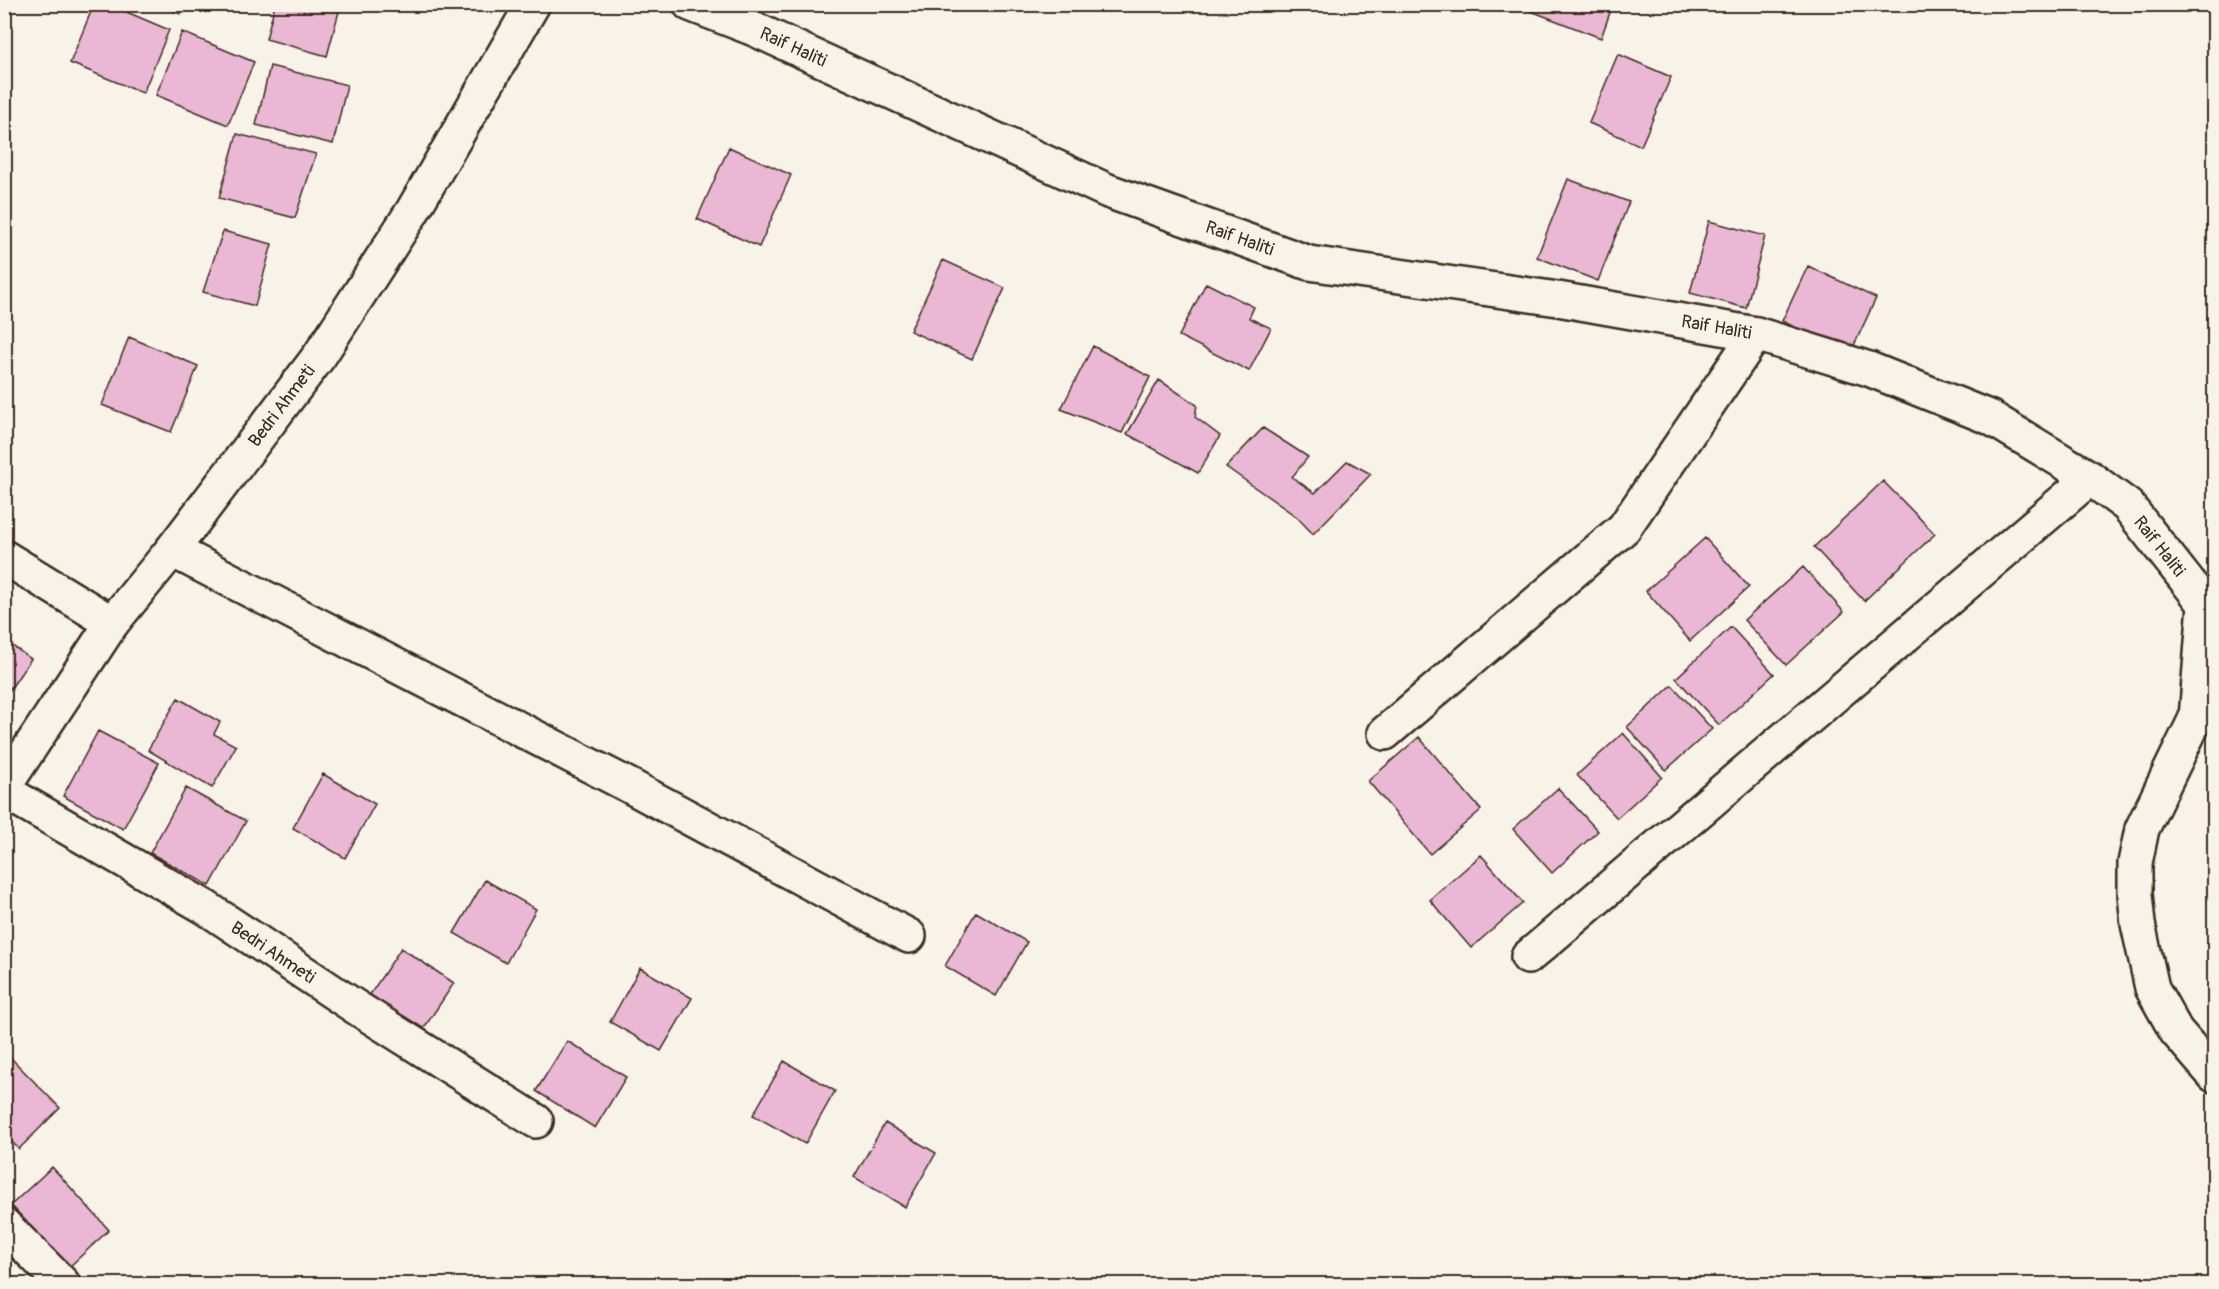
<svg xmlns="http://www.w3.org/2000/svg" width="2219" height="1289" font-family="Pangolin,sans-serif">
<style>
.building{fill:#eab7d5;stroke:#3b2a1e;stroke-width:1.5}
.lines{fill:none;stroke-linecap:round;stroke-linejoin:round}
.minor-casing{stroke:#3b2a1e;stroke-width:38}
.minor{stroke:#f7f3e8;stroke-width:33}
.labels{text-anchor:middle;stroke-width:4.5;stroke-linejoin:round;paint-order:stroke}
.street-label{font-size:18px;fill:#3b2a1e;stroke:#f7f3e8}
</style>
<rect width="100%" height="100%" fill="#f7f3e8"/>
<filter id="ink" filterUnits="userSpaceOnUse"><feTurbulence type="fractalNoise" baseFrequency=".0167" numOctaves="2"/><feDisplacementMap in="SourceGraphic" scale="12" xChannelSelector="R" yChannelSelector="G"/><feConvolveMatrix kernelMatrix="1 2 1 2 8 2 1 2 1" color-interpolation-filters="sRGB"/></filter>
<g filter="url(#ink)">
<!-- building -->
<path class="building" d="M 94,4 L 108,4 L 169,30 L 143,93 L 70,63 Z
M 159,4 L 184,4 L 180,14 Z
M 275,4 L 341,4 L 327,56 L 266,39 Z
M 1533,4 L 1613,4 L 1601,38 L 1531,11 Z
M 182,32 L 254,62 L 228,125 L 156,95 Z
M 1618,54 L 1671,77 L 1641,146 L 1589,123 Z
M 270,66 L 347,85 L 333,144 L 256,125 Z
M 237,134 L 316,154 L 295,218 L 219,198 Z
M 729,147 L 791,175 L 759,247 L 697,219 Z
M 1568,179 L 1629,202 L 1598,281 L 1537,257 Z
M 1709,221 L 1765,236 L 1746,308 L 1690,293 Z
M 223,231 L 272,244 L 255,306 L 203,292 Z
M 943,260 L 1005,288 L 972,359 L 910,331 Z
M 1808,266 L 1876,298 L 1850,354 L 1782,321 Z
M 1206,283 L 1254,307 L 1249,318 L 1271,328 L 1249,371 L 1179,336 Z
M 129,337 L 198,366 L 171,432 L 102,405 Z
M 1093,346 L 1150,377 L 1122,433 L 1061,409 Z
M 1159,380 L 1197,405 L 1195,417 L 1220,436 L 1198,473 L 1127,434 Z
M 1263,428 L 1308,457 L 1292,477 L 1315,493 L 1347,461 L 1371,474 L 1313,534 L 1297,517 L 1226,467 Z
M 1883,481 L 1935,534 L 1864,601 L 1814,547 Z
M 1705,538 L 1749,587 L 1690,641 L 1646,591 Z
M 1803,567 L 1844,612 L 1786,665 L 1744,620 Z
M 1731,627 L 1774,674 L 1719,725 L 1676,678 Z
M 4,640 L 31,659 L 4,698 Z
M 1672,685 L 1712,729 L 1666,770 L 1627,727 Z
M 178,698 L 220,722 L 214,734 L 236,746 L 212,788 L 148,750 Z
M 98,731 L 159,763 L 123,829 L 63,796 Z
M 1623,733 L 1662,777 L 1617,818 L 1577,775 Z
M 1419,737 L 1481,810 L 1430,854 L 1368,781 Z
M 323,774 L 375,804 L 345,858 L 293,828 Z
M 186,788 L 246,821 L 210,886 L 150,853 Z
M 1558,788 L 1598,831 L 1552,873 L 1513,829 Z
M 1481,855 L 1523,903 L 1471,948 L 1430,900 Z
M 485,880 L 536,909 L 506,963 L 454,933 Z
M 976,912 L 1027,942 L 996,996 L 945,966 Z
M 401,948 L 454,983 L 422,1031 L 369,996 Z
M 640,968 L 692,998 L 661,1051 L 610,1022 Z
M 567,1041 L 626,1077 L 595,1128 L 536,1091 Z
M 5,1052 L 60,1108 L 19,1149 L 4,1134 Z
M 784,1061 L 835,1091 L 805,1144 L 753,1115 Z
M 885,1123 L 936,1153 L 905,1207 L 854,1177 Z
M 52,1167 L 109,1230 L 68,1268 L 11,1205 Z"/>
<g class="lines">
<!-- minor casing -->
<g class="minor-casing">
<g id="minor">
<path id="s1" d="M 690,4 L 752,28 L 1108,191 L 1309,263 L 1558,299 L 1756,334 L 1869,369 L 1991,418 L 2090,478 L 2128,506 L 2205,604 L 2196,718 L 2142,829 L 2135,863 L 2135,894 L 2138,924 L 2152,988 L 2176,1031 L 2214,1075"/>
<path d="M 172,550 L 628,785 L 909,936"/>
<path d="M 4,557 L 112,623"/>
<path d="M 1385,733 L 1624,528 L 1756,334"/>
<path id="s2" d="M 4,787 L 112,623 L 172,550 L 320,355 L 412,212 L 533,4"/>
<path id="s3" d="M 4,791 L 205,907 L 354,1006 L 536,1121"/>
<path d="M 1528,957 L 2090,478"/>
<path d="M 4,1225 L 63,1284"/>
</g>
</g>
<!-- minor -->
<use href="#minor" class="minor"/>
</g>
</g>
<g class="labels">
<!-- street labels -->
<g class="street-label">
<text dy="6" stroke="none"><textPath href="#s1" startOffset="112">Raif Haliti</textPath></text>
<text dy="6" stroke="none"><textPath href="#s1" startOffset="598">Raif Haliti</textPath></text>
<text dy="6" stroke="none"><textPath href="#s1" startOffset="1084">Raif Haliti</textPath></text>
<text dy="6" stroke="none"><textPath href="#s2" startOffset="472">Bedri Ahmeti</textPath></text>
<text dy="6" stroke="none"><textPath href="#s1" startOffset="1588">Raif Haliti</textPath></text>
<text dy="6" stroke="none"><textPath href="#s3" startOffset="314">Bedri Ahmeti</textPath></text>
</g>
</g>
<!-- margin -->
<rect width="2219" height="1289" fill="none" stroke="#f7f3e8" stroke-width="24"/>
<rect x="12" y="12" width="2195" height="1265" fill="none" stroke="#3b2a1e" stroke-width="2" filter="url(#ink)"/>
</svg>
